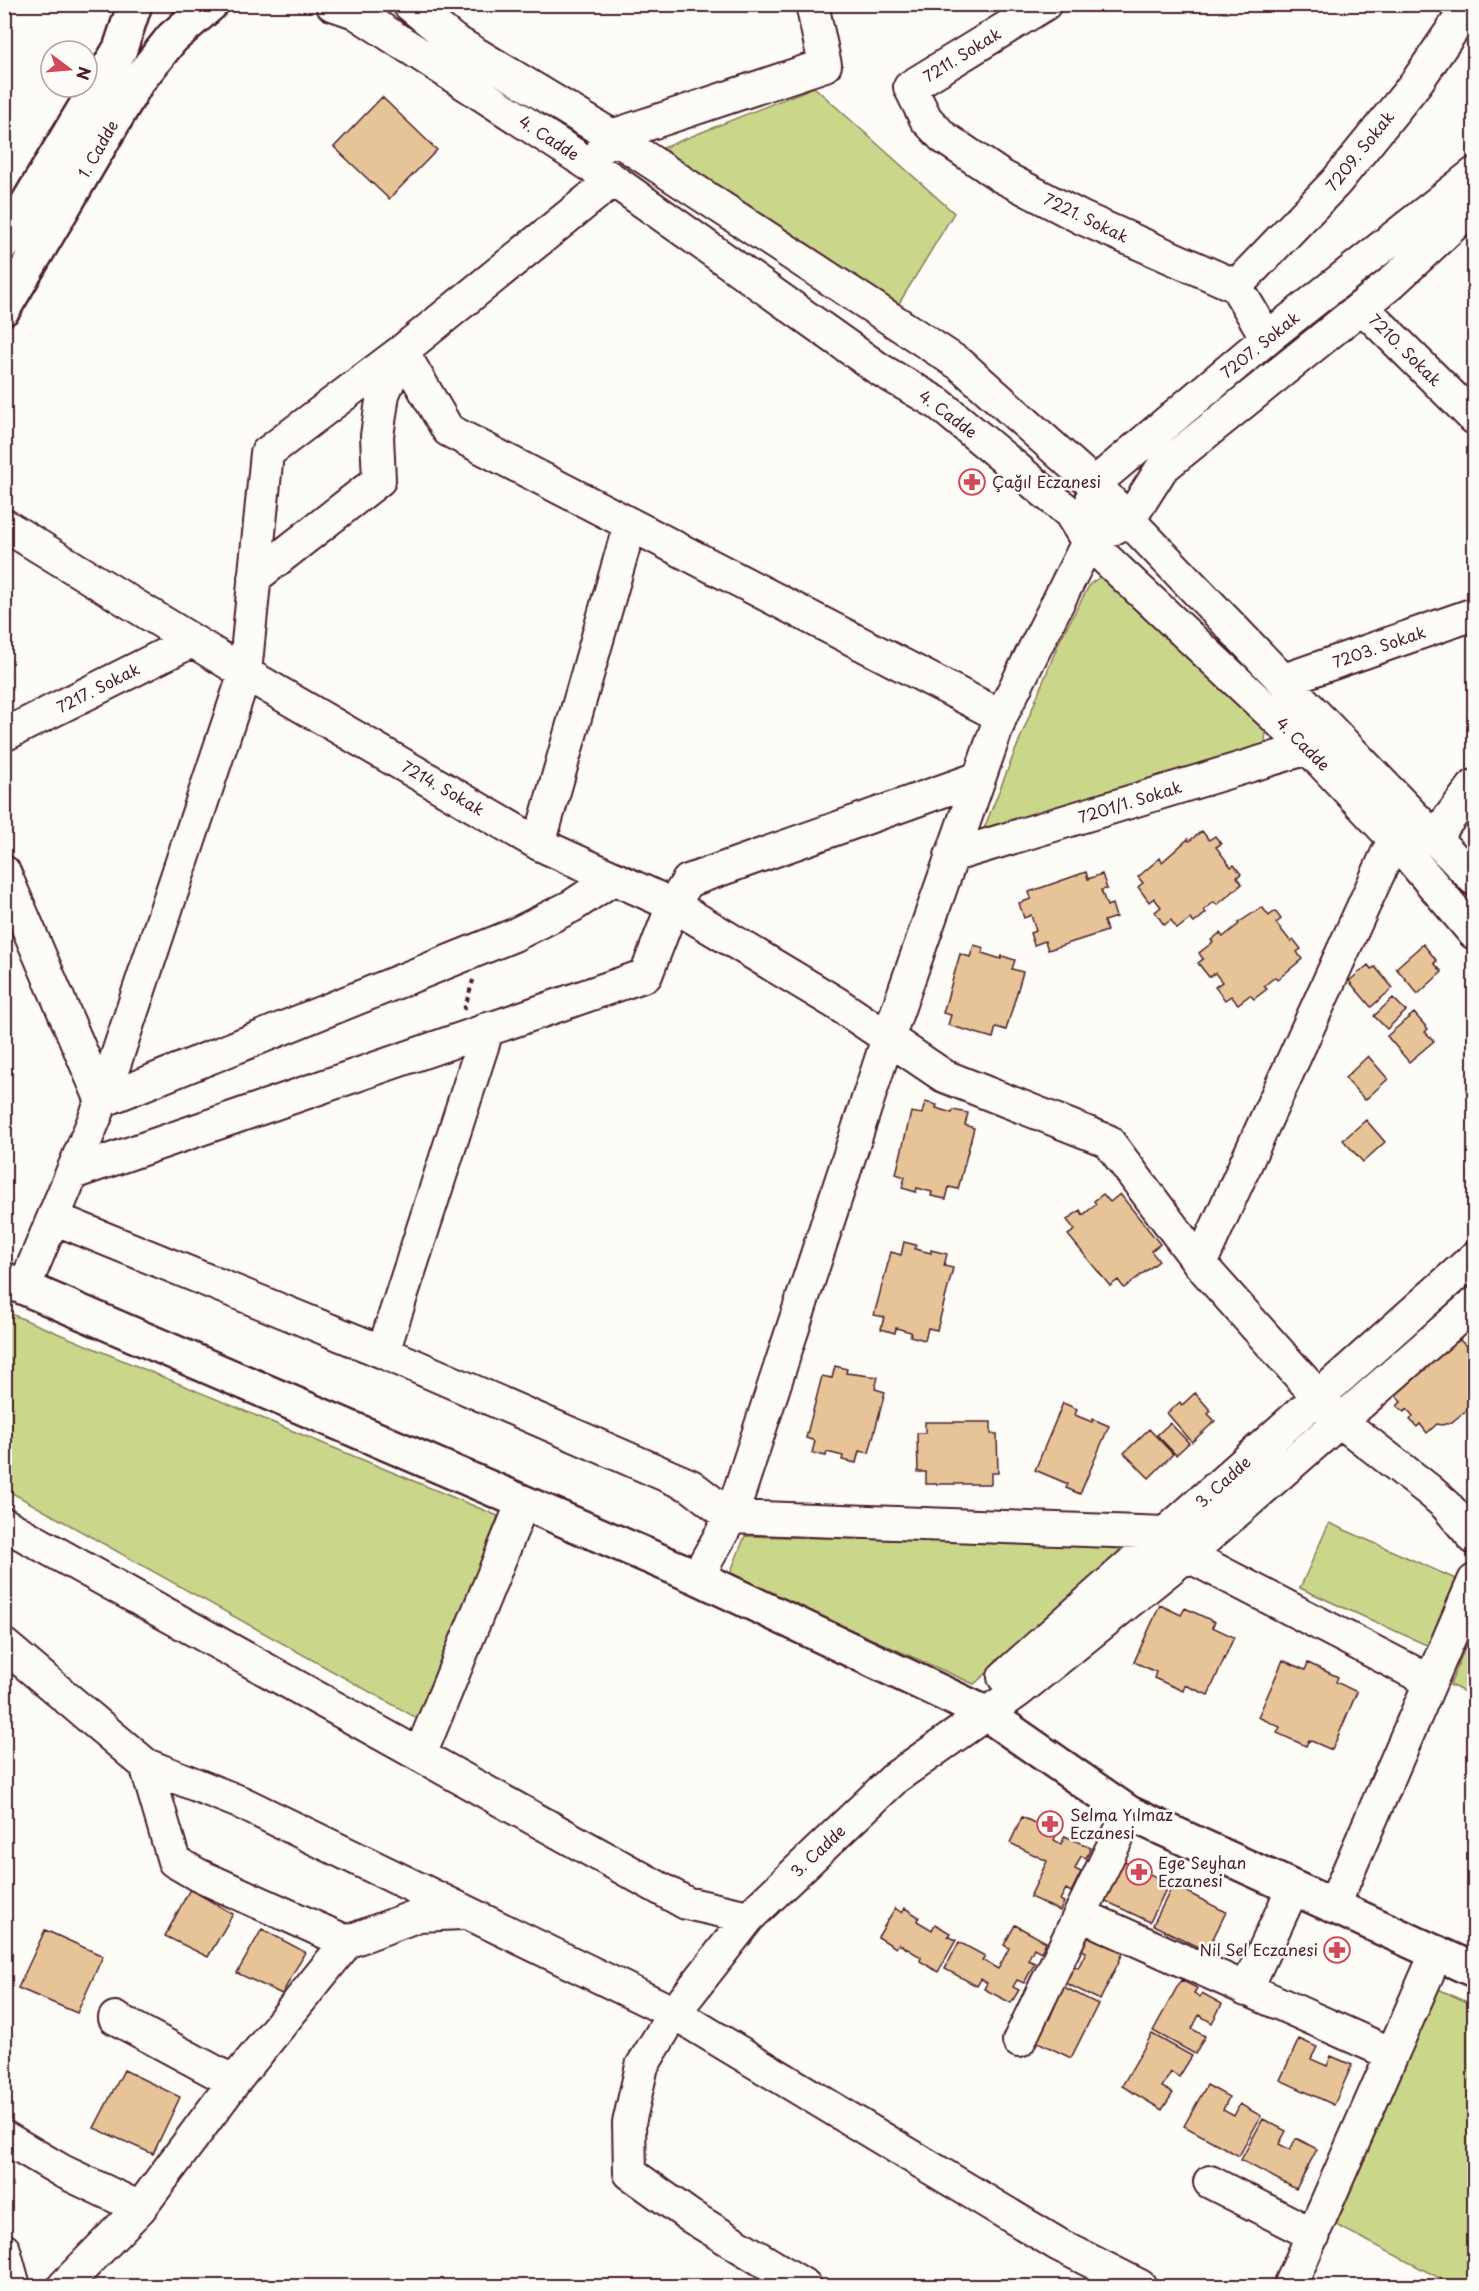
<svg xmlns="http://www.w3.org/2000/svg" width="1479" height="2291" font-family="'Playpen Sans',sans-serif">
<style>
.green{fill:#cad78b;stroke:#8a7b5b;stroke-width:1.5}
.building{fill:#e7c498;stroke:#4a1f2b;stroke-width:1.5}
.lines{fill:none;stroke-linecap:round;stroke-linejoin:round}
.minor-casing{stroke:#4a1f2b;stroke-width:36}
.major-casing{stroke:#4a1f2b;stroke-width:38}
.path{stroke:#4a1f2b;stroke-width:4;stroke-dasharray:4.5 4.5;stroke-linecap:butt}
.minor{stroke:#fdfcf7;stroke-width:32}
.major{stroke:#fdfcf7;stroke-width:33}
.labels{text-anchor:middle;stroke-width:5;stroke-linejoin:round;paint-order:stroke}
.street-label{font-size:16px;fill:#4a1f2b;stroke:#fdfcf7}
.poi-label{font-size:16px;fill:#4a1f2b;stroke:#fdfcf7;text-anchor:start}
</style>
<rect width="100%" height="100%" fill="#fdfcf7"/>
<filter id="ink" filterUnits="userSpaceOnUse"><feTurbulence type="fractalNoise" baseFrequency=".0167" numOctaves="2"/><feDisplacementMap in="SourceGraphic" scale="12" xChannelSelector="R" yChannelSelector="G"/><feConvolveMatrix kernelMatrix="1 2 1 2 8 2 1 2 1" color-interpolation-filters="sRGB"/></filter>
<g filter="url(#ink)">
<!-- green -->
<path class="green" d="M 814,87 L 954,213 L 892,315 L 660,149 Z
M 1100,577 L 1120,580 L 1266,724 L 1265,748 L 981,836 L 1059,642 L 1090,584 Z
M 4,1311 L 498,1516 L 422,1721 L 5,1489 Z
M 1329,1523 L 1460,1581 L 1431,1647 L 1300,1588 Z
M 745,1536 L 1135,1546 L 974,1684 L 729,1576 Z
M 1474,1625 L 1474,1696 L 1450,1685 Z
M 1438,1989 L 1474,2005 L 1474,2286 L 1455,2286 L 1336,2225 Z"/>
<!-- building -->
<path class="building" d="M 382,97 L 437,150 L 389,199 L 334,147 Z
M 1202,831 L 1209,840 L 1215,836 L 1221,844 L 1216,847 L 1231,867 L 1234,865 L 1241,874 L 1237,877 L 1242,884 L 1217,905 L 1214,902 L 1204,910 L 1206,913 L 1194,923 L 1190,919 L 1177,929 L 1171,920 L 1164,925 L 1155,912 L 1161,907 L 1154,898 L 1149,902 L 1138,887 L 1143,883 L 1138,877 L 1160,858 L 1162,862 L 1188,839 L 1189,841 Z
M 1086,872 L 1088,879 L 1102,874 L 1107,889 L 1101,890 L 1107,906 L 1112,904 L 1116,917 L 1104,921 L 1107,931 L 1048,950 L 1045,941 L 1034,945 L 1030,933 L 1036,931 L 1031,915 L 1024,918 L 1019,903 L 1031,899 L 1029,892 Z
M 1262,907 L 1269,916 L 1275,911 L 1281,919 L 1276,923 L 1291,942 L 1294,940 L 1301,949 L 1297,952 L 1302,959 L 1277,980 L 1275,977 L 1264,986 L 1267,989 L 1254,999 L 1250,995 L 1238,1004 L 1231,996 L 1225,1000 L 1215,987 L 1222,982 L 1215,973 L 1209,977 L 1198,963 L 1203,959 L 1199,953 L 1213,942 L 1211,940 L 1220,933 L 1223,937 L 1239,924 L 1238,923 Z
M 1423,944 L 1437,961 L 1434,963 L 1442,972 L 1418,994 L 1396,968 Z
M 974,945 L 984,948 L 982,953 L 1001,959 L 1002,956 L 1015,960 L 1012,969 L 1023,972 L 1006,1030 L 996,1027 L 993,1038 L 948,1025 L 951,1015 L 943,1013 L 960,954 L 970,957 Z
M 1368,965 L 1371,969 L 1375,967 L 1393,988 L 1371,1007 L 1349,981 Z
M 1393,998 L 1406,1011 L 1387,1029 L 1374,1016 Z
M 1414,1013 L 1428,1029 L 1425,1032 L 1434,1041 L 1409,1062 L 1387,1036 Z
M 1368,1056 L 1388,1079 L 1365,1100 L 1345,1078 Z
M 925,1102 L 937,1105 L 936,1108 L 952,1113 L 953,1110 L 968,1113 L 965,1125 L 974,1128 L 958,1189 L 949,1187 L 946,1199 L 931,1196 L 932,1192 L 917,1188 L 916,1192 L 902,1188 L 905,1177 L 896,1174 L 911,1112 L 922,1114 Z
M 1366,1120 L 1385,1142 L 1363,1162 L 1343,1140 Z
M 1103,1194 L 1110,1202 L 1120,1194 L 1160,1244 L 1151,1251 L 1159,1261 L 1124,1288 L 1118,1280 L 1110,1286 L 1068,1235 L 1075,1230 L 1067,1220 L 1080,1210 L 1083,1215 L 1096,1204 L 1094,1201 Z
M 904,1242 L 916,1245 L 915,1249 L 931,1253 L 931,1250 L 947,1254 L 944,1266 L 953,1268 L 937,1330 L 928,1328 L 925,1340 L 910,1336 L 911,1332 L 896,1328 L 895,1333 L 881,1329 L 884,1317 L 874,1315 L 891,1252 L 901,1255 Z
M 1460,1340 L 1466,1346 L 1469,1344 L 1474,1349 L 1474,1404 L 1452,1422 L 1442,1425 L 1437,1424 L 1427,1433 L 1420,1424 L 1417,1427 L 1410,1420 L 1413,1416 L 1407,1409 L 1404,1412 L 1397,1406 L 1401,1402 L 1395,1394 L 1404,1387 L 1407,1377 L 1445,1346 L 1450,1347 Z
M 835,1366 L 847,1369 L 846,1373 L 878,1377 L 875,1389 L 885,1392 L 869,1453 L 859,1451 L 856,1463 L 842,1460 L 843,1456 L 827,1452 L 826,1456 L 812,1453 L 815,1441 L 806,1438 L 822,1376 L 832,1378 Z
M 1195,1393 L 1211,1411 L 1208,1414 L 1215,1421 L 1192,1442 L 1167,1413 L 1180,1402 L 1182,1405 Z
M 1063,1403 L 1077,1409 L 1075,1415 L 1092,1422 L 1093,1419 L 1109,1426 L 1080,1494 L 1066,1488 L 1068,1484 L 1035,1470 Z
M 925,1422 L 991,1422 L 991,1434 L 997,1434 L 998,1473 L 991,1473 L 991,1484 L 926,1484 L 926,1472 L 918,1472 L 917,1433 L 925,1433 Z
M 1170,1423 L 1189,1443 L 1176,1455 L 1157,1435 Z
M 1149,1429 L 1173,1454 L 1149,1478 L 1124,1453 Z
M 1160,1605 L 1181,1615 L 1185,1608 L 1215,1622 L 1212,1627 L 1234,1637 L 1208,1695 L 1185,1685 L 1183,1691 L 1154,1678 L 1156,1672 L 1134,1662 Z
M 1283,1660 L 1305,1670 L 1308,1663 L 1338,1677 L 1336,1682 L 1357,1692 L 1332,1750 L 1309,1740 L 1306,1746 L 1277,1733 L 1280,1727 L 1258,1717 Z
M 1022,1817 L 1043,1827 L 1046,1822 L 1059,1828 L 1054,1840 L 1061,1844 L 1065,1836 L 1091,1848 L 1086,1858 L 1081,1856 L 1075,1869 L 1081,1872 L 1071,1892 L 1066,1889 L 1060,1900 L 1064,1902 L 1060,1911 L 1030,1897 L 1047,1861 L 1010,1843 Z
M 1116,1858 L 1169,1883 L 1150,1922 L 1097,1897 Z
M 1173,1885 L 1226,1912 L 1207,1951 L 1153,1925 Z
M 190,1889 L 233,1914 L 208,1957 L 165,1936 Z
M 895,1908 L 902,1913 L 905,1908 L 919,1917 L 917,1921 L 932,1930 L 935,1924 L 950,1933 L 948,1936 L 956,1940 L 938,1972 L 920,1961 L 921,1957 L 899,1944 L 896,1948 L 878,1937 Z
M 1015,1925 L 1046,1942 L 1041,1952 L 1034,1948 L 1028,1960 L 1035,1963 L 1024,1983 L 1017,1980 L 1013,1987 L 1019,1990 L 1011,2003 L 984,1989 L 987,1983 L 981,1979 L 977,1986 L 945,1969 L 959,1942 L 985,1956 L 982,1960 L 998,1969 L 1009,1948 L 1004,1945 Z
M 1086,1925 L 1126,1947 L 1100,2000 L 1057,1979 L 1065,1961 L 1078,1968 L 1086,1952 L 1075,1946 Z
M 262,1929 L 305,1952 L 282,1994 L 237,1973 Z
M 45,1930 L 103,1956 L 77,2013 L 18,1988 Z
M 1181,1980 L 1197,1988 L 1194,1993 L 1200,1997 L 1202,1993 L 1222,2004 L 1212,2023 L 1199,2015 L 1192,2029 L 1205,2036 L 1195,2054 L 1153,2031 Z
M 1056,1983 L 1098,2004 L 1071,2058 L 1027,2037 L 1038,2014 L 1049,2020 L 1054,2008 L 1045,2004 Z
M 1152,2034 L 1192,2056 L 1179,2077 L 1171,2072 L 1162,2087 L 1173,2093 L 1162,2110 L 1122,2086 Z
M 1299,2039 L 1317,2047 L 1311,2059 L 1327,2066 L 1331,2056 L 1352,2065 L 1334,2105 L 1280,2080 Z
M 124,2070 L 180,2097 L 153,2154 L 94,2128 Z
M 1207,2085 L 1229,2097 L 1223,2110 L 1234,2116 L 1240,2104 L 1261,2116 L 1239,2156 L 1184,2126 Z
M 1263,2119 L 1286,2131 L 1279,2144 L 1290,2150 L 1296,2138 L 1317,2149 L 1296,2189 L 1241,2160 Z"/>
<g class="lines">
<!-- minor casing -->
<g class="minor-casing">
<path id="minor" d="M 332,4 L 355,12 L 613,180 L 879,369 L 939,404 L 1070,513 L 1088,542 L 1308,748 L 1394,839 L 1474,933
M 409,4 L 453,40 L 612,136 L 961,365 L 1094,484 L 1474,879
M 1045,4 L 910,87 L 926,119 L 943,137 L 1001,176 L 1082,218 L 1236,286 L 1267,338
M 604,146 L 612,136 L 825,65 L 812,4
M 1236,286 L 1336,182 L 1416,83 L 1470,4
M 1362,307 L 1474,418
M 402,351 L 448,430 L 1001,716
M 1092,505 L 1094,484 L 1267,338 L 1474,174
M 4,525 L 245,673 L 539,844 L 673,905 L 836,1003 L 944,1076 L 1108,1141 L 1200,1264
M 254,578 L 379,480 L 377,436 L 383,394 L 401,353
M 1284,680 L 1474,614
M 4,735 L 192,641
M 1435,837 L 1474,786
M 1394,839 L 1200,1264 L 1340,1421 L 1430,1491 L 1446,1505 L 1474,1538
M 539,844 L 630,524
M 951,856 L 1308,748
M 4,872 L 102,1101 L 514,935 L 572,906 L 614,878
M 73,1173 L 646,975 L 673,905 L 688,881 L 979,778
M 54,1218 L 383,1352 L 691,1486 L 731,1517 L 1167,1533 L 1187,1555 L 1430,1681
M 24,1288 L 102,1101 L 245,673 L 267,453 L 402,351 L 613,180
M 383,1352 L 488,1028
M 4,1524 L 686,1903 L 749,1917
M 697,1577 L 731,1517 L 888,1038 L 1001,716 L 1088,542 L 1129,520 L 1162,468 L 1390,284 L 1474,206
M 4,1645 L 146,1765 L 242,1803 L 674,2013 L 1059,2245 L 1140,2286
M 1004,1677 L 1474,1258
M 420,1755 L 523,1502
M 146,1765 L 174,1861 L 198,1875 L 347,1942
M 1333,1907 L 1474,1581
M 1081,1915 L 1392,2054
M 1246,1990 L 1293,1888
M 115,2018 L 234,2082
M 1019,2041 L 1129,1813
M 4,2137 L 62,2171 L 140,2208
M 1210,2182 L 1314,2235
M 4,2250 L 14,2286
M 64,2286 L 140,2208 L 234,2082 L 347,1942 L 419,1915 L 462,1913
M 805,2286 L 690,2216 L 630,2173 L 629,2123 L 642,2066 L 674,2013 L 749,1917 L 896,1777 L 1017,1692 L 1187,1555 L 1474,1304
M 1290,2286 L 1437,1952"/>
</g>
<!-- major casing -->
<g class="major-casing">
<path id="major" d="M 4,243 L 120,49 L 135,4
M 4,308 L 137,82 L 172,38 L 211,4
M 4,1279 L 697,1577 L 985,1713 L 1129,1813 L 1474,1970"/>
</g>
<!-- path -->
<path class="path" d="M 464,1010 L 474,977"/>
<!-- minor -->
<use href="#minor" class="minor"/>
<!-- major -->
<use href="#major" class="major"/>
</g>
</g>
<!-- icons -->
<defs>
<g id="pharmacy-ring" transform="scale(1.35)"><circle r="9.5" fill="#fdfcf7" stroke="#d1495b" stroke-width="1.5"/><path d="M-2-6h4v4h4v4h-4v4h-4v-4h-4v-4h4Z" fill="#d1495b"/></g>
</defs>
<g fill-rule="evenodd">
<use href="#pharmacy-ring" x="972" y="482"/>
<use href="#pharmacy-ring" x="1050" y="1824"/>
<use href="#pharmacy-ring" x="1139" y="1872"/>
<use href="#pharmacy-ring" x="1337" y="1950"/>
</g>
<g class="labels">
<!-- street labels -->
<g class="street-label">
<text transform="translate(962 55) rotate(-32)" y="6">7211. Sokak</text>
<text transform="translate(549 138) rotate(33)" y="6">4. Cadde</text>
<text transform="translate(98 149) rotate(-60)" y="6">1. Cadde</text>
<text transform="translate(1360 151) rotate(-51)" y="6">7209. Sokak</text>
<text transform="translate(1086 218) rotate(26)" y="6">7221. Sokak</text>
<text transform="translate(1260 345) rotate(-39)" y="6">7207. Sokak</text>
<text transform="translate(1405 350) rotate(45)" y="6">7210. Sokak</text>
<text transform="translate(948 414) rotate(37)" y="6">4. Cadde</text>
<text transform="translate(1379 647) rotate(-19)" y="6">7203. Sokak</text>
<text transform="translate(98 688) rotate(-27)" y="6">7217. Sokak</text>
<text transform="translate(1303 744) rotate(45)" y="6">4. Cadde</text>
<text transform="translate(443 788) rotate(30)" y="6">7214. Sokak</text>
<text transform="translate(1130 802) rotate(-17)" y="6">7201/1. Sokak</text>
<text transform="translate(1223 1482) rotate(-42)" y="6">3. Cadde</text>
<text transform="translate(818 1851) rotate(-43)" y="6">3. Cadde</text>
</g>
<!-- poi labels -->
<g class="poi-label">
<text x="992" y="488">Çağıl Eczanesi</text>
<text x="1070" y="1821">Selma Yılmaz<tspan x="1070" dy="18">Eczanesi</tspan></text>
<text x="1158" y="1869">Ege Seyhan<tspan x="1158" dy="18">Eczanesi</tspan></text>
<text x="1318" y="1956" text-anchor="end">Nil Sel Eczanesi</text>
</g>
</g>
<!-- margin -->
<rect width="1479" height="2291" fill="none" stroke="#fdfcf7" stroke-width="24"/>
<rect x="12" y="12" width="1455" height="2267" fill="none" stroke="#4a1f2b" stroke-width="2" filter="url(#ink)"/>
<!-- north arrow -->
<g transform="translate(69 69) rotate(106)"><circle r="28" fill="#fdfcf7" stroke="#b5a4a5" stroke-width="1.5"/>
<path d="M0-4.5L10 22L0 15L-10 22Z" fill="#d1495b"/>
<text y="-9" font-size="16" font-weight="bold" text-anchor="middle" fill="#4a1f2b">N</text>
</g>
</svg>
